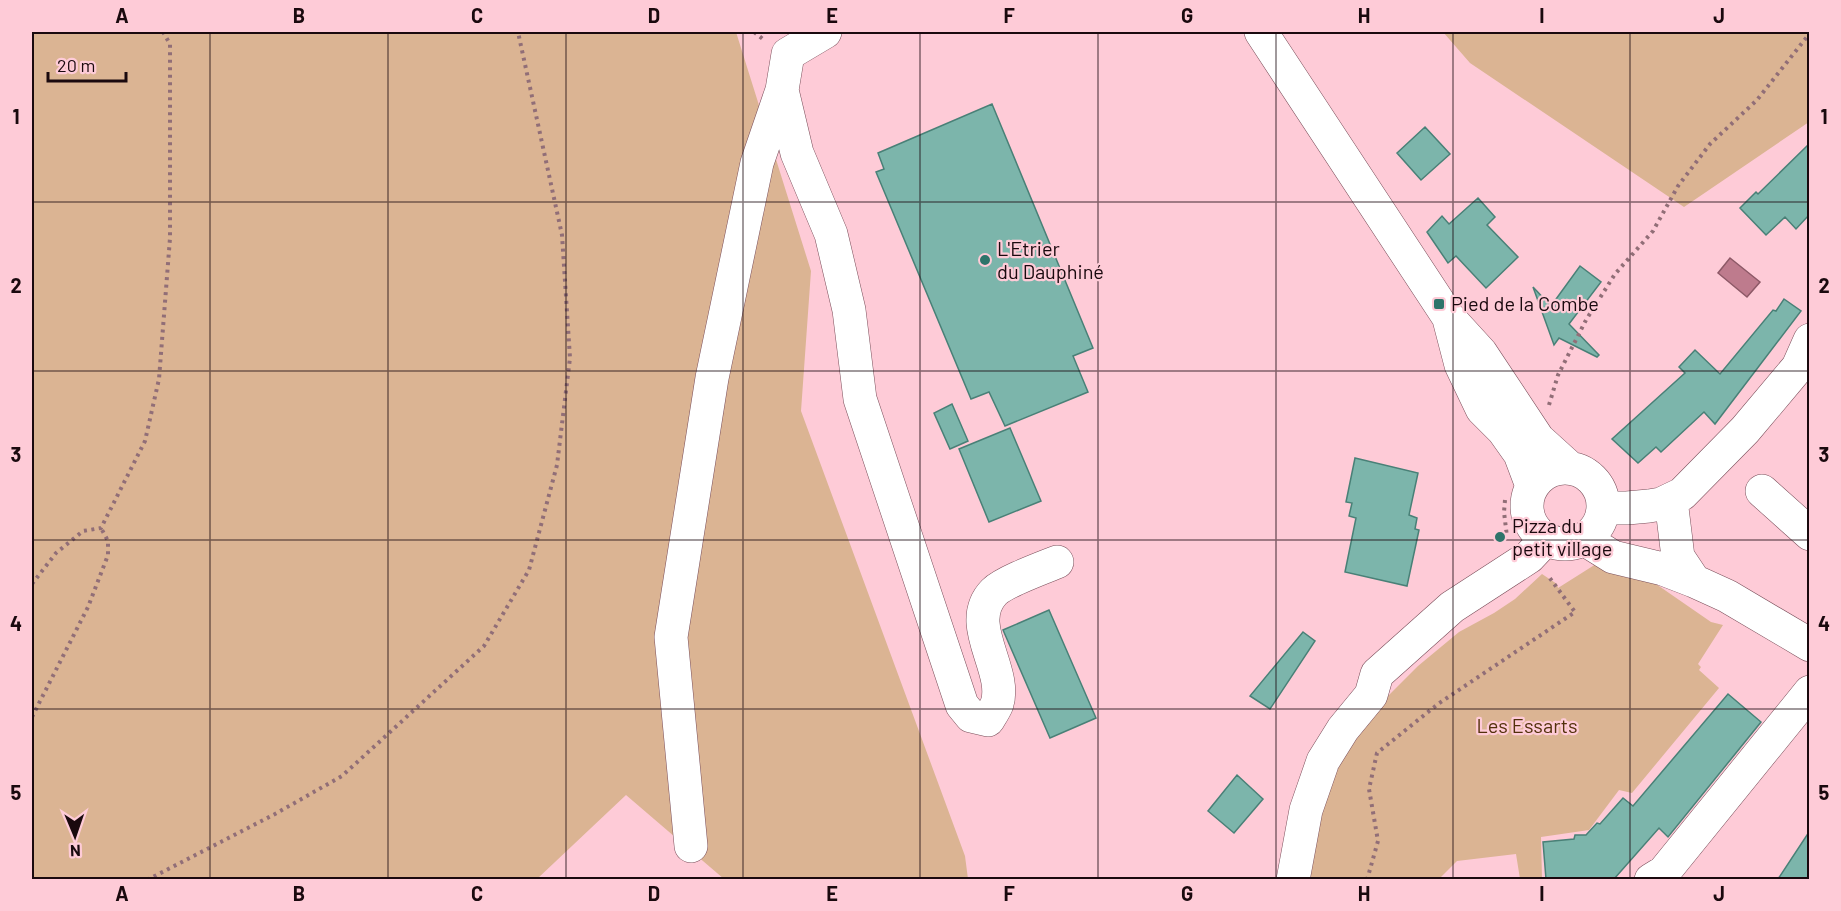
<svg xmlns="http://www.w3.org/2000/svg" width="1841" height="911" font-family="Barlow,sans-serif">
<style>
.green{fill:#dbb493}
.water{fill:#be7b8d;stroke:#8d5967;stroke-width:1.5}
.building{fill:#7cb5ab;stroke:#498077;stroke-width:1.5}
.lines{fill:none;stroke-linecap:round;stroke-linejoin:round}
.minor-casing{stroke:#7a4e5a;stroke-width:34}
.path{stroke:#916e77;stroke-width:4;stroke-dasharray:3 4.5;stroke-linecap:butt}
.minor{stroke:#fff;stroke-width:33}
.grid{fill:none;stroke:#1a090e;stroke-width:1.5;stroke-opacity:0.55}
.poi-dot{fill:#2e746a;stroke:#fecbd7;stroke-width:2}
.labels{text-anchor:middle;stroke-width:4.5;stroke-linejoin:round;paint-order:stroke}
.poi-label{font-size:20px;fill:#1a090e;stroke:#fecbd7;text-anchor:start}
.park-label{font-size:20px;fill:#52300b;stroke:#fecbd7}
.neatline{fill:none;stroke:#1a090e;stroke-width:2}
.grid-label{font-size:20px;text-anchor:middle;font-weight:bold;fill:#1a090e}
</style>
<rect width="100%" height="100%" fill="#fecbd7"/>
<!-- green -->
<path class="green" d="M 32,32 L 736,32 L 811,271 L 801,411 L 965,856 L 968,879 L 724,879 L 626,795 L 537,879 L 32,879 Z
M 1443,32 L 1809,32 L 1809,122 L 1684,207 L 1470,63 Z
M 1596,564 L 1656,584 L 1711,622 L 1723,625 L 1698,664 L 1701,667 L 1699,670 L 1719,688 L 1632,793 L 1619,790 L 1589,830 L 1541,837 L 1542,879 L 1520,879 L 1516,854 L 1457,861 L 1439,879 L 1308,880 L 1315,826 L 1337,759 L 1384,700 L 1418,666 L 1459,632 L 1494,613 L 1515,599 L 1542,574 L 1557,584 L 1558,588 Z"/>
<!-- water -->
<path class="water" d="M 1730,258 L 1760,282 L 1747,297 L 1718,273 Z"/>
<!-- building -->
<path class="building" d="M 992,104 L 1093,348 L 1073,356 L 1088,392 L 1005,426 L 989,392 L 971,399 L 876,172 L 884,169 L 878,153 Z
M 1425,127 L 1450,154 L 1421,180 L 1397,153 Z
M 1809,144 L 1809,215 L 1796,229 L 1785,217 L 1766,235 L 1740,208 L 1756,192 L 1758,194 Z
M 1478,198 L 1495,217 L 1487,225 L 1518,257 L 1486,288 L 1456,256 L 1448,263 L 1427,232 L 1442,216 L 1449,224 Z
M 1580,266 L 1601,282 L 1569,324 L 1599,355 L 1597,357 L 1559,338 L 1554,345 L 1533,287 L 1551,306 Z
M 1784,299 L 1801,311 L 1715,424 L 1704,412 L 1661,452 L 1656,447 L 1638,463 L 1612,439 L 1685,373 L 1679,367 L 1695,350 L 1720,374 L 1773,310 L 1776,311 Z
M 952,404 L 968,441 L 950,449 L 934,413 Z
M 1010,428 L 1041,501 L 989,522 L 959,449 Z
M 1355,458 L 1418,473 L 1409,515 L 1417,518 L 1415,529 L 1419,530 L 1407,586 L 1345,572 L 1356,518 L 1349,516 L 1352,503 L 1346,502 Z
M 1049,610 L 1096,718 L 1050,738 L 1003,630 Z
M 1303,632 L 1315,641 L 1270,709 L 1250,696 Z
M 1728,694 L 1761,722 L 1668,837 L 1659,828 L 1614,879 L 1546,879 L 1543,842 L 1574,839 L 1575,835 L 1586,835 L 1597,823 L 1600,824 L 1623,798 L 1633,806 Z
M 1237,775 L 1263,799 L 1234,833 L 1208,811 Z
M 1809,832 L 1809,879 L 1778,879 Z"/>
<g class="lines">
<!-- minor casing -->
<g class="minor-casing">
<path id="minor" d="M 1261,32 L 1449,318 L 1481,353 L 1538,439 L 1570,468
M 782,90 L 797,153 L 831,234 L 849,310 L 860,399 L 962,705 L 971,716 L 988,720 C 991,715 995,709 997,704 C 1008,669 963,624 994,592 C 1004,582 1042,568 1057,562
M 1449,319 L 1461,365 L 1482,409 L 1503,430 L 1520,454 L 1532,486
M1527 506a38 38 0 1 1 76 0a38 38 0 1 1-76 0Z
M 1762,491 L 1810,534
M 1671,500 L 1678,557 L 1694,581
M 1604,508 L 1627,508 L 1649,506 L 1661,504 L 1682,494 L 1745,430 L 1798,367 L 1810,340
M 1584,539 L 1613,557 L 1663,569 L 1694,581 L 1727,596 L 1810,645
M 691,846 L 671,637 L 712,378 L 757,163 L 782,90 L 788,54 L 825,32
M 1293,880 L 1306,810 L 1323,761 L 1343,729 L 1371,695 L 1377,674 L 1452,607 L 1529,557 L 1546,539
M 1651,880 L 1664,872 L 1810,692"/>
</g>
<!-- path -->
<path class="path" d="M 754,32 L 764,40
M 1549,405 L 1558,375 L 1586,320 L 1615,274 L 1653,231 L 1678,186 L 1710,144 L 1757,100 L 1810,33
M 1505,500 L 1504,512 L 1507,537
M 32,584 L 56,553 L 83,531 L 101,528 L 145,441 L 159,379 L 170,238 L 170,44 L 163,32
M 32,717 L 88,607 L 108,555 L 108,541 L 101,528
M 147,880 L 275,814 L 342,776 L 484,646 L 529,570 L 557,465 L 570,358 L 562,235 L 518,32
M 1367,880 L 1378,841 L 1369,789 L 1377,753 L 1438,704 L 1575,612 L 1549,577"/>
<!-- minor -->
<use href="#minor" class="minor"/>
</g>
<!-- grid -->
<path class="grid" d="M 210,32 L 210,880M 388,32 L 388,880M 566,32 L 566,880M 743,32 L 743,880M 920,32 L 920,880M 1098,32 L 1098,880M 1276,32 L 1276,880M 1453,32 L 1453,880M 1630,32 L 1630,880M 32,202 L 1810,202M 32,371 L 1810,371M 32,540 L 1810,540M 32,709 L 1810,709"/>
<!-- markers -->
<g class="poi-dot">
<circle cx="985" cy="260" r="6"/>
<rect x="1433" y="298" width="12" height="12" rx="3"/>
<circle cx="1500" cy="537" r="6"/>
</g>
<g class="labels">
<!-- poi labels -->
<g class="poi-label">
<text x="997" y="256">L'Etrier<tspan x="997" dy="23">du Dauphiné</tspan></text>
<text x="1451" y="311">Pied de la Combe</text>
<text x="1512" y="533">Pizza du<tspan x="1512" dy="23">petit village</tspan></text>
</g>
<!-- park labels -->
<g class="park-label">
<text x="1527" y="733">Les Essarts</text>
</g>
</g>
<!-- border -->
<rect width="1841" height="911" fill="none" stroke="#fecbd7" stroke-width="66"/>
<!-- north arrow -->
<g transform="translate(75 836) rotate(178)" stroke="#fecbd7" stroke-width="4.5" paint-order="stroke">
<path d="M0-4.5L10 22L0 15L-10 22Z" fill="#1a090e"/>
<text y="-9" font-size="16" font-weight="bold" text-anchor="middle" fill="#1a090e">N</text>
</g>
<!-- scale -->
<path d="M48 72v9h78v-9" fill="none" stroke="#1a090e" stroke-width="3"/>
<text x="57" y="72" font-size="18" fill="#1a090e" stroke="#fecbd7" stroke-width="4.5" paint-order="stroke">20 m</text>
<rect x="33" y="33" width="1775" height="845" class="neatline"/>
<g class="grid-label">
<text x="122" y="23">A</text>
<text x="299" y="23">B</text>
<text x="477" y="23">C</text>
<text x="654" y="23">D</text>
<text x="832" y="23">E</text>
<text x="1009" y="23">F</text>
<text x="1187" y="23">G</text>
<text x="1364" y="23">H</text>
<text x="1542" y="23">I</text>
<text x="1719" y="23">J</text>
<text x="16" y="124">1</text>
<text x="1824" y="124">1</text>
<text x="16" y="293">2</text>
<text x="1824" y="293">2</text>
<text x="16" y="462">3</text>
<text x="1824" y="462">3</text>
<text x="16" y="631">4</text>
<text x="1824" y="631">4</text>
<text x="16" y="800">5</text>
<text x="1824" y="800">5</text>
<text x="122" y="901">A</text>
<text x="299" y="901">B</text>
<text x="477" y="901">C</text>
<text x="654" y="901">D</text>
<text x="832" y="901">E</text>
<text x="1009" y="901">F</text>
<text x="1187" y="901">G</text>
<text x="1364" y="901">H</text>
<text x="1542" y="901">I</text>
<text x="1719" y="901">J</text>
</g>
</svg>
